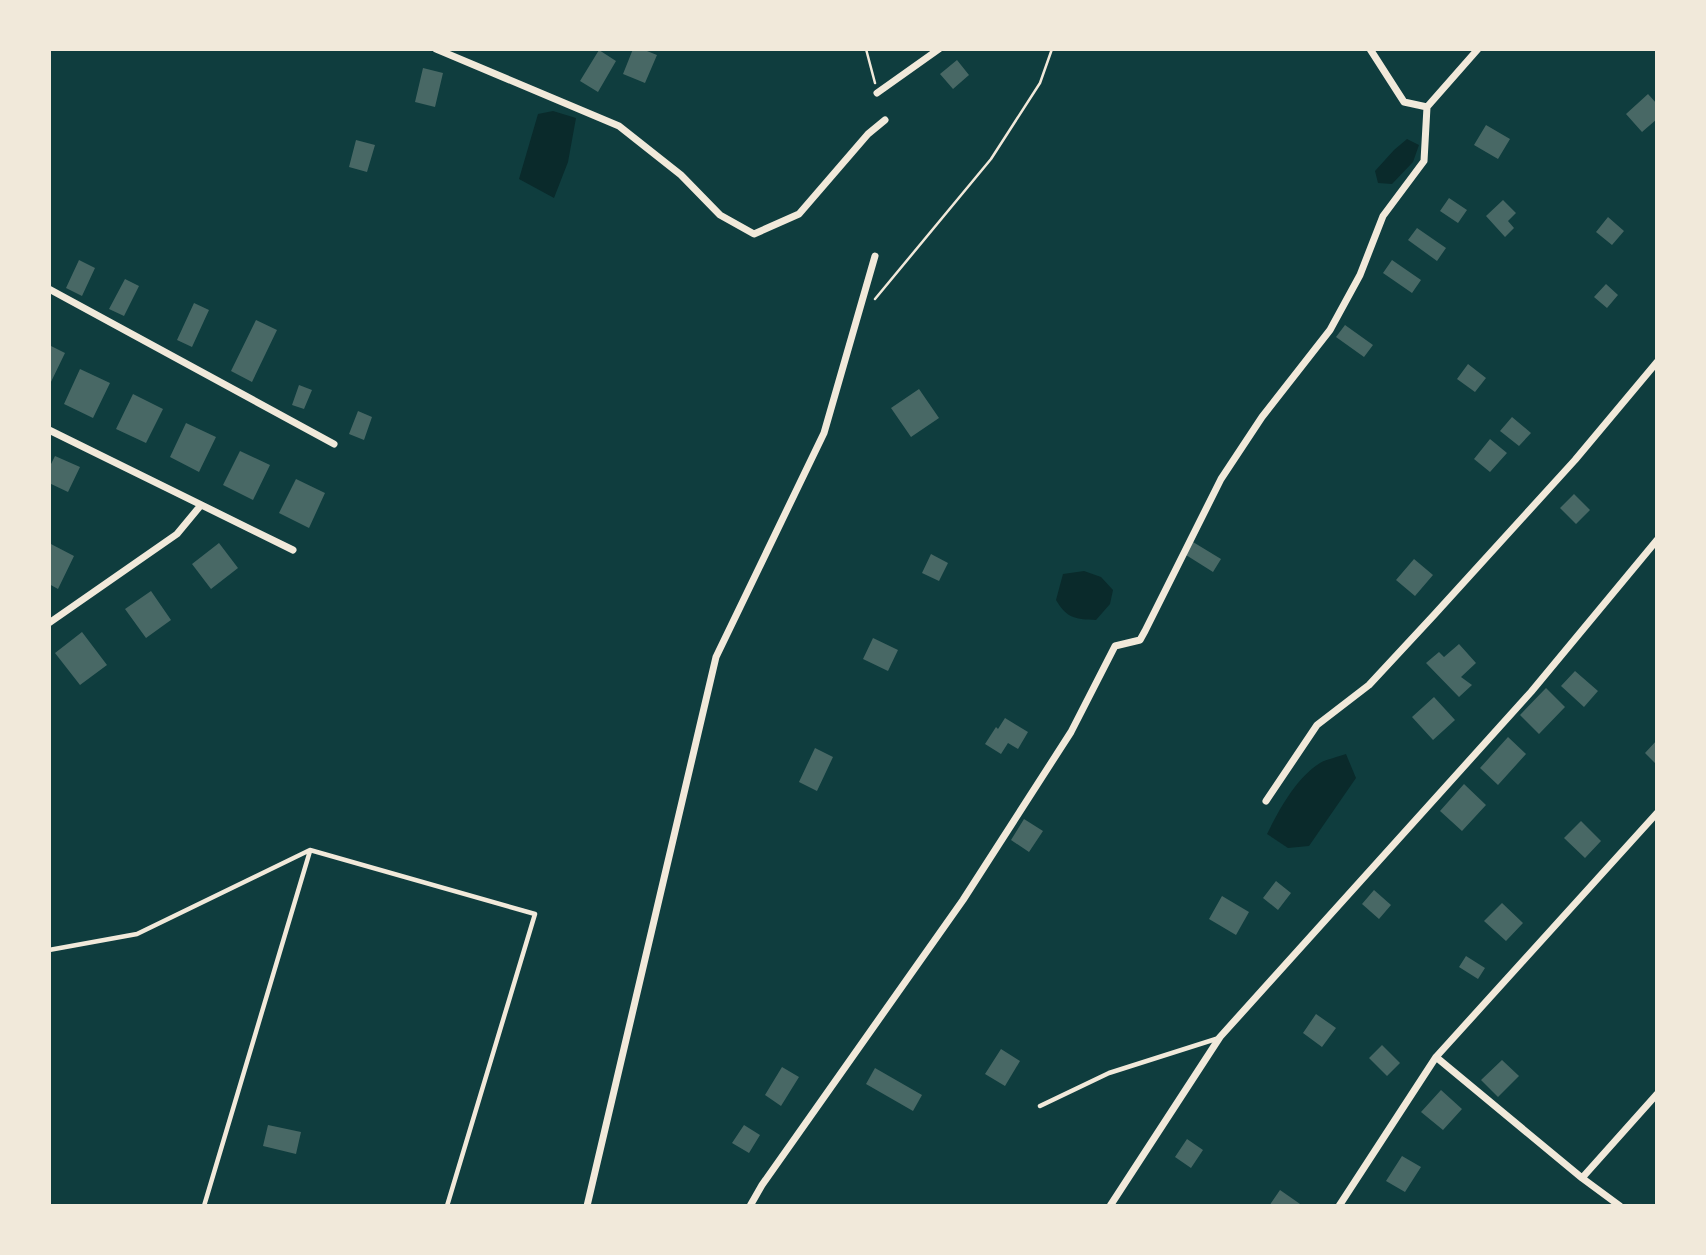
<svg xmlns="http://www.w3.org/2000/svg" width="1706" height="1255" font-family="Manrope,sans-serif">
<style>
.water{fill:#0a2a2b}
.building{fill:#486865}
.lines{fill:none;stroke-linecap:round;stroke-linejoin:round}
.path{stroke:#f1e9da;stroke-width:2.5}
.service{stroke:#f1e9da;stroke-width:4.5}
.minor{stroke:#f1e9da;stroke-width:7}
</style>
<rect width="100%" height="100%" fill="#0f3d3e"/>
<!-- water -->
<path class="water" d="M 553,111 L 576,118 L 568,162 L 554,198 L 519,179 L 538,114 Z
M 1407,139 L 1419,145 L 1413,162 L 1392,184 L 1378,183 L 1375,171 L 1394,150 Z
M 1084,571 L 1101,577 L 1113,590 L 1110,604 L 1096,620 C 1076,619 1067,619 1056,600 L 1063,574 Z
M 1346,754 L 1356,778 L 1309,846 L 1288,848 L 1267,834 C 1279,810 1296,778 1320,763 C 1327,759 1338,757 1346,754 Z"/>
<!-- building -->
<path class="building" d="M 633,49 L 642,49 L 657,55 L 645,83 L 623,74 Z
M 599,50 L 616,61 L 598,92 L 580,81 Z
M 957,60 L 969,75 L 953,89 L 940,74 Z
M 423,68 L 443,73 L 435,107 L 415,102 Z
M 1648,94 L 1657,104 L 1657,119 L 1642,132 L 1626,114 Z
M 1486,125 L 1510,139 L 1498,159 L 1474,145 Z
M 356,140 L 375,145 L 367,172 L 349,167 Z
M 1449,198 L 1467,210 L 1458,223 L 1440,211 Z
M 1503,200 L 1516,213 L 1508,221 L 1514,228 L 1505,237 L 1486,216 Z
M 1608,217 L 1624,231 L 1612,245 L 1596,232 Z
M 1417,228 L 1446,248 L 1437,261 L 1408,240 Z
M 79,260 L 95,268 L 82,296 L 66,288 Z
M 1392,260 L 1421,280 L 1412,293 L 1383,273 Z
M 125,279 L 139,286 L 124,316 L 109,309 Z
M 1606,284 L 1618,295 L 1607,308 L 1594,297 Z
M 194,303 L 209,310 L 192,347 L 177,340 Z
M 256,320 L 277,330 L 252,382 L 231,371 Z
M 1345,325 L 1373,345 L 1364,357 L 1336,337 Z
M 49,345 L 65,353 L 49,386 Z
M 1468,364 L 1486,378 L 1475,392 L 1457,379 Z
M 80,369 L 110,383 L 93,418 L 64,404 Z
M 299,385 L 312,390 L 304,409 L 292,405 Z
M 919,389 L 939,418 L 911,437 L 891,408 Z
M 133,394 L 163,409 L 146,443 L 116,429 Z
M 358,411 L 372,417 L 364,440 L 349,434 Z
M 1512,417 L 1531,433 L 1519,446 L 1500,431 Z
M 186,423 L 216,437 L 199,472 L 170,457 Z
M 1490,439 L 1507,453 L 1490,472 L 1474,459 Z
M 240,451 L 270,465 L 253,500 L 223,485 Z
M 55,456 L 80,467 L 68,492 L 49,483 L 49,468 Z
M 296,479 L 325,493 L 309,528 L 279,513 Z
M 1574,494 L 1590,510 L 1576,524 L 1560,508 Z
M 1193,542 L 1221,559 L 1213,572 L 1186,555 Z
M 49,543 L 74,556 L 58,589 L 49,584 Z
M 219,543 L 238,568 L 211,589 L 192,564 Z
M 931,554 L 948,563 L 939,581 L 922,573 Z
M 1414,559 L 1433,575 L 1415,596 L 1396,580 Z
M 151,591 L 171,620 L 146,638 L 125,609 Z
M 82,632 L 107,665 L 80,685 L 55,653 Z
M 873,638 L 898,650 L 888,671 L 863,659 Z
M 1459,644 L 1476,663 L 1461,677 L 1472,685 L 1459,697 L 1426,663 L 1439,652 L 1444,657 Z
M 1575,671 L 1598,691 L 1584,707 L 1561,686 Z
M 1546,688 L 1565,707 L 1539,734 L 1520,715 Z
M 1434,697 L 1455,720 L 1433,740 L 1412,717 Z
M 1005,718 L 1028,732 L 1018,749 L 1008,743 L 1001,754 L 985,744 L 996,727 L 998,729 Z
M 1508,737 L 1526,754 L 1498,785 L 1480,768 Z
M 1657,740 L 1657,765 L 1645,753 Z
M 815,748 L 833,757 L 817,791 L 799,782 Z
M 1464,784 L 1486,805 L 1462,831 L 1440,811 Z
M 1024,819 L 1043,831 L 1029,852 L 1011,840 Z
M 1581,821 L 1601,841 L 1585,858 L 1564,838 Z
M 1276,881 L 1291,893 L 1278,910 L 1263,898 Z
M 1374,890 L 1391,905 L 1379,919 L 1362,904 Z
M 1222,896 L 1249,912 L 1236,935 L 1209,919 Z
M 1502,903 L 1523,923 L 1506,941 L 1484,921 Z
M 1466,956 L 1485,968 L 1478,979 L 1459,967 Z
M 1316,1014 L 1336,1028 L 1322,1047 L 1303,1033 Z
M 1382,1045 L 1400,1063 L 1387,1076 L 1369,1058 Z
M 1001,1049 L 1020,1061 L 1005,1086 L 985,1074 Z
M 1502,1060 L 1519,1076 L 1498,1097 L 1481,1080 Z
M 782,1067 L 799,1077 L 781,1106 L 765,1095 Z
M 875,1068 L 922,1095 L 913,1111 L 866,1084 Z
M 1441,1090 L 1462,1109 L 1443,1130 L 1421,1112 Z
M 268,1125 L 301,1132 L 296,1154 L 263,1146 Z
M 744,1125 L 760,1135 L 749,1153 L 732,1143 Z
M 1187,1139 L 1203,1150 L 1191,1168 L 1175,1157 Z
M 1402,1156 L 1421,1167 L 1405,1192 L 1386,1181 Z
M 1280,1190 L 1303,1206 L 1269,1206 Z"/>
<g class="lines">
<!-- path -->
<path class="path" d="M 866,49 L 875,83
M 875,299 L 991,159 L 1040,83 L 1052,49"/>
<!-- service -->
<path class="service" d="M 49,950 L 137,934 L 310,850 L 535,914 L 447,1206
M 1040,1106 L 1109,1073 L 1219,1038
M 204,1206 L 310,851"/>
<!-- minor -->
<path class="minor" d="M 436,49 L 619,126 L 681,175 L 720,215 L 754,234 L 799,214 L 868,134 L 885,120
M 1370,49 L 1404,102 L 1427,107
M 877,93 L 939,49
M 49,289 L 334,444
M 49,430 L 293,550
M 49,623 L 177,534 L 201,505
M 1266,801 L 1317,725 L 1369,685 L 1434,615 L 1575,460 L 1657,362
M 1436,1057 L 1582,1178 L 1620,1206
M 1582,1178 L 1657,1094
M 587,1206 L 716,657 L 824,433 L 875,256
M 750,1206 L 762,1185 L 963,900 L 1071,732 L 1115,646 L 1140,640 L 1145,631 L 1221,479 L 1262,417 L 1330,330 L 1360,275 L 1383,216 L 1424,161 L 1427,107 L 1478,49
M 1110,1206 L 1220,1037 L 1531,692 L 1657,540
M 1339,1206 L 1436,1057 L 1657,813"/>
</g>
<!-- border -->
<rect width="1706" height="1255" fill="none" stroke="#f1e9da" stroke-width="102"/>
</svg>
